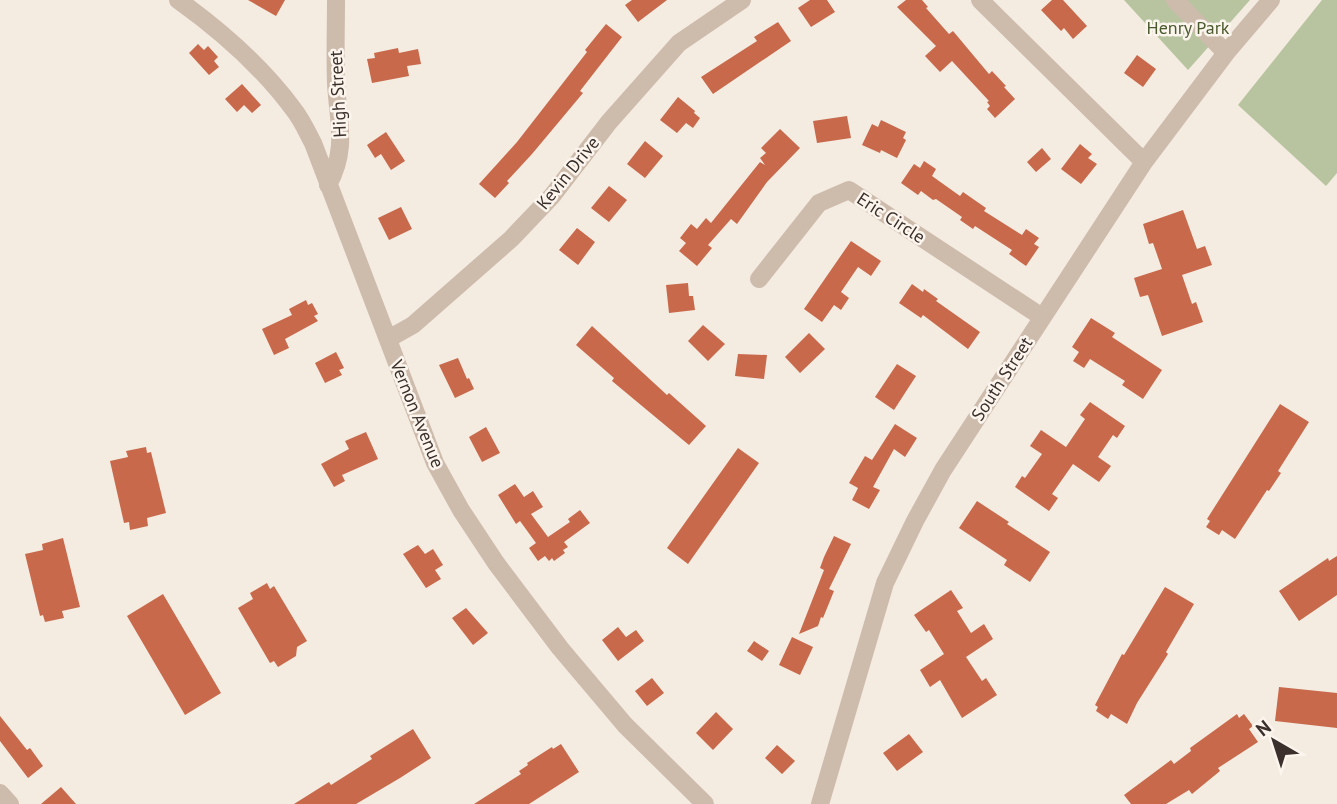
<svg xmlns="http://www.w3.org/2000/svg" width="1337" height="804" font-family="'PT Sans',sans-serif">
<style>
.green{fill:#b8c4a0}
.building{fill:#c8694b}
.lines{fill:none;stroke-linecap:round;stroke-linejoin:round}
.minor{stroke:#cdbbac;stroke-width:18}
.labels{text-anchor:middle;stroke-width:5;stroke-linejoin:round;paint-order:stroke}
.park-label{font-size:18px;fill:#4a5a2e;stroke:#fbf5ee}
.street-label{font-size:18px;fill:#3b302b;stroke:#fbf5ee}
</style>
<rect width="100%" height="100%" fill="#f4ebe1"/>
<!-- green -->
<path class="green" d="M 1124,0 L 1250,0 L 1188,70 Z
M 1322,0 L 1337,0 L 1337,173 L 1326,186 L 1238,105 Z"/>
<!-- building -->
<path class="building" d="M 248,0 L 285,0 L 276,16 Z
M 632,0 L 667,0 L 638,22 L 625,5 Z
M 810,0 L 827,0 L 835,12 L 811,27 L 798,8 Z
M 906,0 L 922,0 L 928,7 L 926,8 L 949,34 L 953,31 L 989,74 L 992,71 L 1006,86 L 1004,87 L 1015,99 L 995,118 L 987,109 L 990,106 L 987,102 L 989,101 L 952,61 L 940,72 L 925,56 L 936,46 L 897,7 Z
M 1052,0 L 1063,0 L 1087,26 L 1073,39 L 1064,28 L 1061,31 L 1041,10 Z
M 778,22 L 791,41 L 713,94 L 701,77 L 757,41 L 754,37 Z
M 606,24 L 622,37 L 580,91 L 583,93 L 532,154 L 507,181 L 509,183 L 495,198 L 479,184 L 517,142 L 587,52 L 585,50 Z
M 198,44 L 204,50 L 208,46 L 218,57 L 214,61 L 219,67 L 209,75 L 189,53 Z
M 398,48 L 399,53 L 418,49 L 421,64 L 407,66 L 409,76 L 372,83 L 367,59 L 375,58 L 374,53 Z
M 1137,55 L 1156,69 L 1143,87 L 1124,73 Z
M 242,84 L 261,105 L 252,113 L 244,105 L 237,112 L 225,99 Z
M 678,97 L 695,111 L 694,113 L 700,118 L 693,128 L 686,123 L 677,133 L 660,120 Z
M 847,116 L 851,138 L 817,143 L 813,121 Z
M 881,120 L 906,132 L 903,138 L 906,140 L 897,158 L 881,150 L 880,153 L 862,145 L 872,124 L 878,127 Z
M 780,129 L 800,148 L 767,182 L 737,224 L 731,219 L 708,245 L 712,248 L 697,266 L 679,251 L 686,243 L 680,238 L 691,224 L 697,229 L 706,218 L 711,223 L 760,162 L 765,165 L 760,158 L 766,153 L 761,148 Z
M 386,132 L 405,161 L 391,170 L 381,154 L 375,158 L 367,145 Z
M 645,141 L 663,156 L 645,178 L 627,164 Z
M 1080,144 L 1092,154 L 1088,158 L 1097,164 L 1081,184 L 1061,169 Z
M 1042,148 L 1051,159 L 1036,172 L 1027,162 Z
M 924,161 L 936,169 L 932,176 L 960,196 L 963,192 L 986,208 L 984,211 L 1022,235 L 1026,229 L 1039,238 L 1034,244 L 1039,247 L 1026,266 L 1009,254 L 1012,250 L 975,226 L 973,229 L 960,220 L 962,217 L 936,199 L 933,200 L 921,191 L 918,195 L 901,183 L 914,164 L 920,168 Z
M 609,186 L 627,200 L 609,222 L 591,208 Z
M 401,207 L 412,229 L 389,240 L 378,218 Z
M 1183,210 L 1197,249 L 1205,246 L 1212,265 L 1182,275 L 1192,304 L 1196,302 L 1203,322 L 1162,336 L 1148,295 L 1140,297 L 1134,278 L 1162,269 L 1153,243 L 1149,244 L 1143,224 Z
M 577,228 L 595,242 L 578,265 L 559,250 Z
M 851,241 L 881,261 L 871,276 L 858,267 L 841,292 L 849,298 L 841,310 L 834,305 L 822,322 L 804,309 Z
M 688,283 L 689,296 L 693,296 L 695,310 L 669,313 L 666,285 Z
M 912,284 L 923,292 L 924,289 L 938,299 L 936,301 L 980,332 L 968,349 L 923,315 L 921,318 L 899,303 Z
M 306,300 L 308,305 L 312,303 L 318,314 L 314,316 L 318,321 L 285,339 L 289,348 L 274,355 L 262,329 L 292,315 L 289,309 Z
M 1091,318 L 1115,333 L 1112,337 L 1162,370 L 1143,399 L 1122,385 L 1125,381 L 1090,359 L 1084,368 L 1073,361 L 1079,352 L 1072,347 Z
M 703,325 L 725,344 L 708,361 L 688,341 Z
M 592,326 L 667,395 L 669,393 L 706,426 L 689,445 L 612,381 L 614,378 L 576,345 Z
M 809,333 L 825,349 L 800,373 L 785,357 Z
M 336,352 L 344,368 L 339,370 L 342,375 L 325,383 L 315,363 Z
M 738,354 L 767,355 L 764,379 L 735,376 Z
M 458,358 L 467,379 L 469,378 L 474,389 L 455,398 L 439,365 Z
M 897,364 L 916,376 L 894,410 L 875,397 Z
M 1090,402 L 1125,426 L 1117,438 L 1113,435 L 1098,457 L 1111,466 L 1099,482 L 1073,464 L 1052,494 L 1058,498 L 1049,511 L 1015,487 L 1022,476 L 1025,478 L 1042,454 L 1030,446 L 1041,430 L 1066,447 L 1085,419 L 1080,415 Z
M 1280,404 L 1309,422 L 1278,471 L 1281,473 L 1269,491 L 1267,490 L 1235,539 L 1222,530 L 1219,535 L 1206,527 L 1210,521 L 1207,519 Z
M 895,424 L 917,438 L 905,457 L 894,449 L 873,487 L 880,490 L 869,509 L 852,500 L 858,488 L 849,483 L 865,456 L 872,460 Z
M 486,427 L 500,453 L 482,462 L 469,437 Z
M 366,432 L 378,459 L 342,475 L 345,481 L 334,487 L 321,464 L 349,449 L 345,441 Z
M 146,447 L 147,453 L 151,452 L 166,513 L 147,518 L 148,526 L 130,530 L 129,522 L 124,523 L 110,461 L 128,457 L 126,451 Z
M 738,448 L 759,463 L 688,564 L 667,548 Z
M 515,484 L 524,497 L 533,491 L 543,507 L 531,514 L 548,537 L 570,522 L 568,519 L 580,510 L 590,523 L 564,542 L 568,547 L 563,550 L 565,553 L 554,561 L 552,558 L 549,561 L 545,556 L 538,561 L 529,548 L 536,543 L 520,521 L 516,524 L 498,495 Z
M 977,501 L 1009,522 L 1007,524 L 1050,552 L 1030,582 L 1004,565 L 1007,560 L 959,528 Z
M 834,536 L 851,544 L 829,589 L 834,591 L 823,618 L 821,617 L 818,626 L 799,634 L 824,570 L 820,568 L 824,557 Z
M 63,538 L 80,607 L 62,611 L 64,618 L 45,622 L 43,615 L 40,616 L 25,554 L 43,550 L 42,544 Z
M 418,545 L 425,554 L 433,549 L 443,565 L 435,570 L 441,579 L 426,588 L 403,554 Z
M 1337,556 L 1337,595 L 1299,621 L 1279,591 L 1328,558 L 1329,561 Z
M 267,583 L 270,589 L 274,586 L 307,641 L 297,647 L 296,656 L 278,667 L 274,661 L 270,663 L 238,608 L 253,599 L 250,593 Z
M 1165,587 L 1194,604 L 1166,652 L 1168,654 L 1137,703 L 1127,724 L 1111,714 L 1108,719 L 1096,711 L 1098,707 L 1095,705 L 1122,654 L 1124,655 Z
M 951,590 L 963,608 L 957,611 L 971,633 L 984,624 L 993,639 L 966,657 L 982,681 L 986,678 L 997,695 L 962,718 L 940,680 L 930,687 L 920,670 L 944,654 L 929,630 L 926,632 L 914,615 Z
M 163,594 L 221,693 L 185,715 L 127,616 Z
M 466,608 L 488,633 L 473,645 L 452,618 Z
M 618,627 L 626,637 L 636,630 L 644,641 L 618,661 L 602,640 Z
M 792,637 L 813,647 L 800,675 L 779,665 Z
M 754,641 L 769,651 L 762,661 L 747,651 Z
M 652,678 L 664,693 L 647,706 L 635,691 Z
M 1279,687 L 1337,693 L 1337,728 L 1275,721 Z
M 716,712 L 733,729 L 713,750 L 696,733 Z
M 1237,714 L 1239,718 L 1244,714 L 1253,726 L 1249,729 L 1258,742 L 1218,768 L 1220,771 L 1192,794 L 1189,790 L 1166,804 L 1131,804 L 1124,795 L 1171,760 L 1174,764 L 1191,751 L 1190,748 Z
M 0,716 L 27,750 L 30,748 L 43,766 L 28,778 L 0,741 Z
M 413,729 L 431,758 L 400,778 L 356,804 L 294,804 L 329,782 L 331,785 L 372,759 L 370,756 Z
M 909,734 L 923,752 L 897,771 L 883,753 Z
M 561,744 L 579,772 L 529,804 L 474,804 L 521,774 L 519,771 L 528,765 L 527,763 L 552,747 L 553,749 Z
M 777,745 L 795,761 L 782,774 L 765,758 Z
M 61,787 L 76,804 L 41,804 Z"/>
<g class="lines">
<!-- minor -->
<path class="minor" d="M 178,0 C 220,30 263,68 294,110 C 302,120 307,132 313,143 L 435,463 L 461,510 L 496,563 L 560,648 L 625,725 L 705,804
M 980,0 L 1144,162
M 1175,0 L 1226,53
M 328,185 C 348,149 338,121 336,83 C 335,55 336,28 336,0
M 759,279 L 819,203 L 849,190 L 1042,317
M 388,339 L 413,325 L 511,239 L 552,196 L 609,122 L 679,43 L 742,0
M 0,793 L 10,804
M 820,804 L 885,583 L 915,521 L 943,470 L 1144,162 L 1226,53 L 1271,0"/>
</g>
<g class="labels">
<!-- park labels -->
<g class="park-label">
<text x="1188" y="34">Henry Park</text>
</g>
<!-- street labels -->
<g class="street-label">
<text transform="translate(338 94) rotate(-93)" y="6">High Street</text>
<text transform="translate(568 173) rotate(-51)" y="6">Kevin Drive</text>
<text transform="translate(891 218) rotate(33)" y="6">Eric Circle</text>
<text transform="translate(1002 379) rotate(-57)" y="6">South Street</text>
<text transform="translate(417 414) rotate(68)" y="6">Vernon Avenue</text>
</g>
</g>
<!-- north arrow -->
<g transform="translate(1274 741) rotate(321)" stroke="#fbf5ee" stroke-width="5" paint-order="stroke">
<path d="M0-5L12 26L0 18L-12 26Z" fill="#3b302b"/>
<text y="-10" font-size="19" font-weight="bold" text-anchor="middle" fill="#3b302b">N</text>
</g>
</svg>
